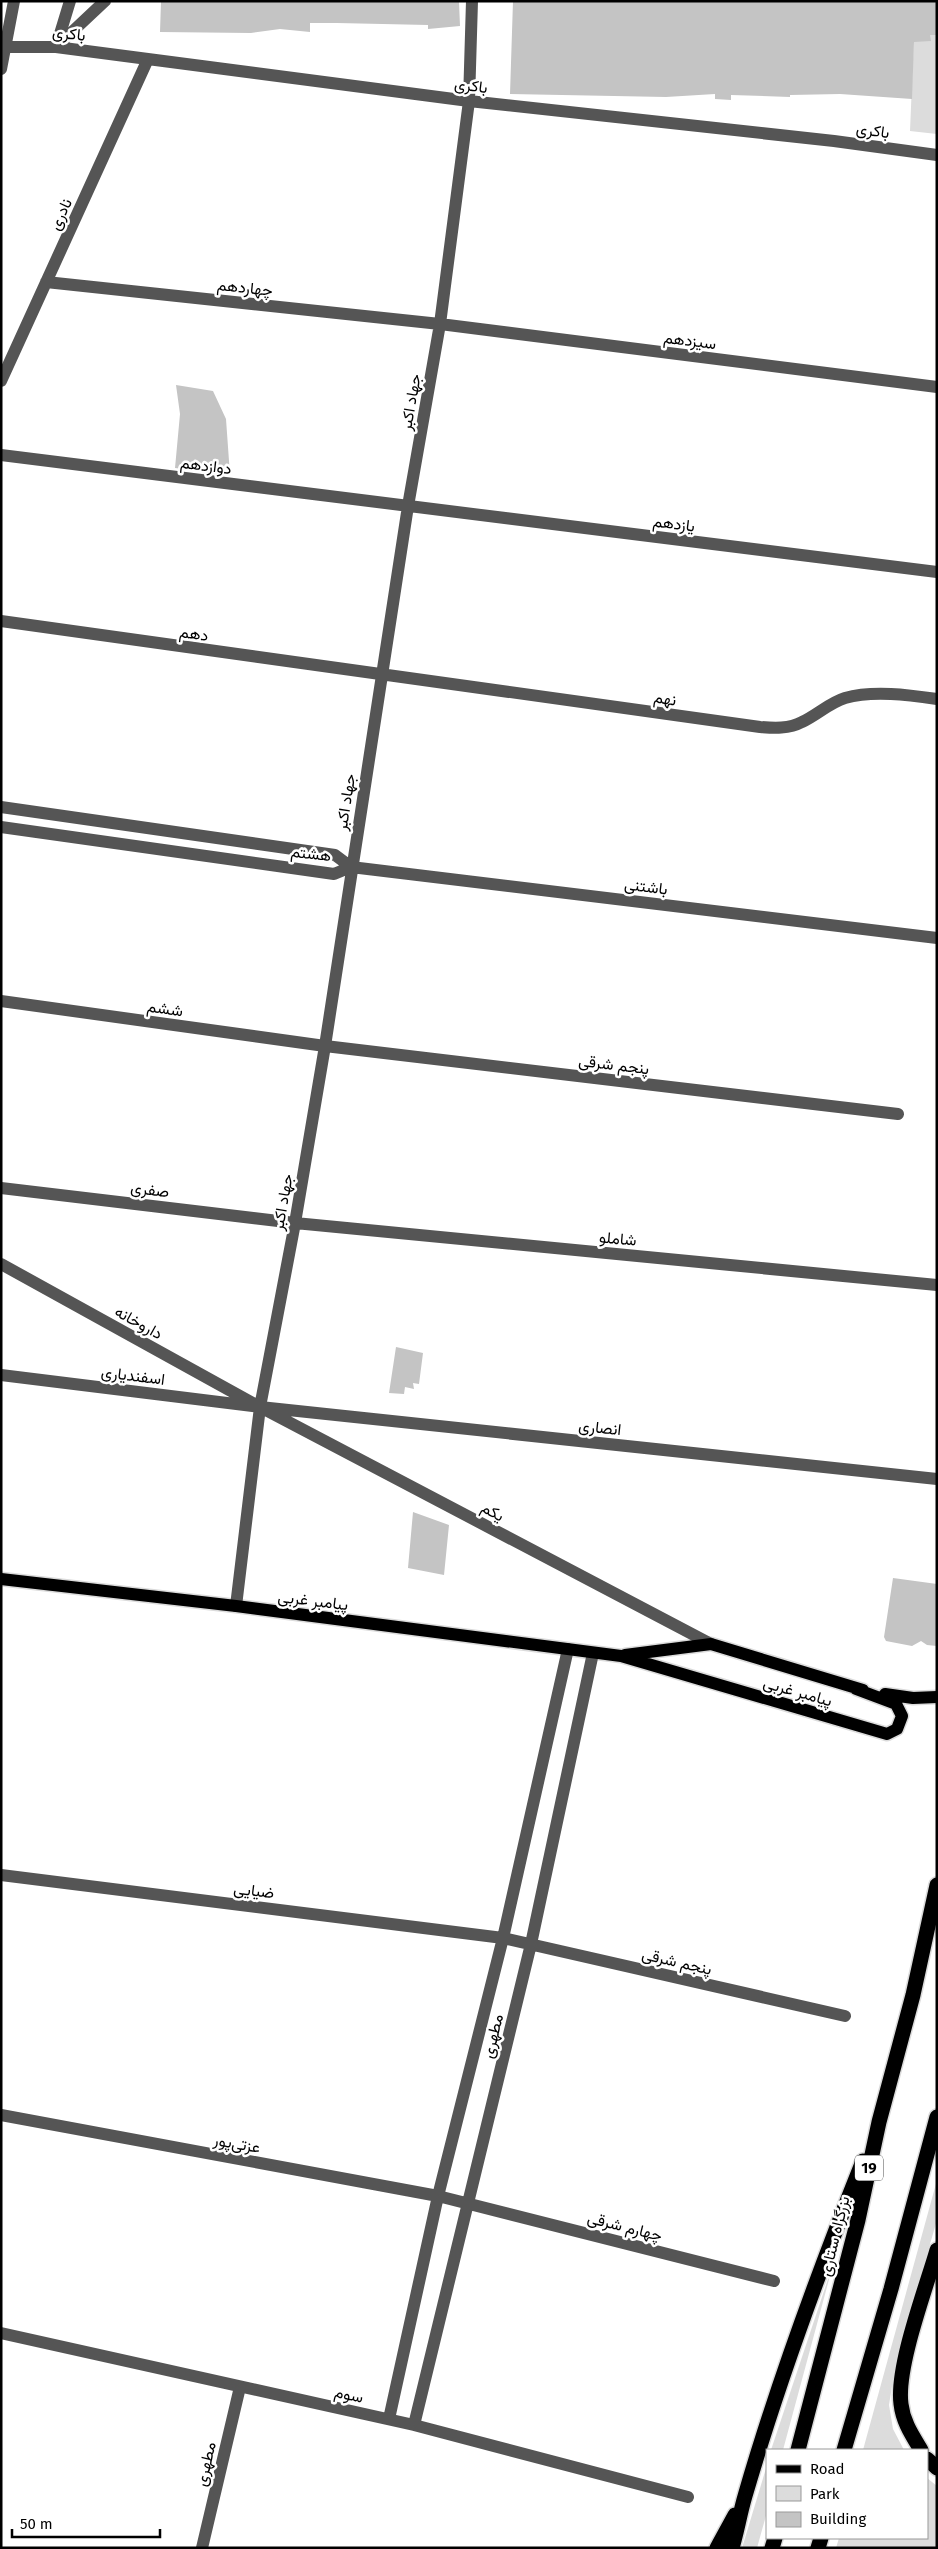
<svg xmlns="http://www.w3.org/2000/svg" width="938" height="2549" font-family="'Fira Sans',Vazirmatn,sans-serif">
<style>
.green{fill:#dcdcdc}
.building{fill:#c4c4c4}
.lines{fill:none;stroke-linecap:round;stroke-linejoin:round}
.major-casing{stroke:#dbdbdb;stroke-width:15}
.highway-casing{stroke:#dbdbdb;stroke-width:18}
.minor{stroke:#555;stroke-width:12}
.major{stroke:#000;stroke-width:12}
.highway{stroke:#000;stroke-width:15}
.labels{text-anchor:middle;stroke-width:5;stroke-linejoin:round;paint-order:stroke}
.shield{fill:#fff;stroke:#4c4c4c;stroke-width:1}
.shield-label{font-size:15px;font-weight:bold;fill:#000}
.street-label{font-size:16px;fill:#000;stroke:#fff}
</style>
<rect width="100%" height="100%" fill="#fff"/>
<!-- green -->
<path class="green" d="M 914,35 L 937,35 L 937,134 L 910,131 Z
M 937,2180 L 937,2220 L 896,2361 L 889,2405 L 893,2429 L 904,2450 L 863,2450 Z
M 834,2261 L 783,2450 L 771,2450 Z
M 767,2465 L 767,2512 L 757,2548 L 742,2548 Z
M 927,2478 L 937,2486 L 937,2548 L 836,2548 L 839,2538 L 927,2538 Z"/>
<!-- building -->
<path class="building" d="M 161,1 L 459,1 L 460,26 L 428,29 L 428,25 L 337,23 L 310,23 L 310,32 L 280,29 L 251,33 L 160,32 Z
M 513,1 L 937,1 L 937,35 L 930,35 L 931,41 L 914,42 L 912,99 L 840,94 L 790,95 L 790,97 L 731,95 L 731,100 L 715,99 L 715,94 L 666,97 L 510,94 Z
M 176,385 L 213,391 L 226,419 L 230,475 L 175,468 L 180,414 Z
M 396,1347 L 423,1353 L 419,1384 L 413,1383 L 414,1389 L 405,1387 L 404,1394 L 389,1393 Z
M 413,1512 L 449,1525 L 444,1575 L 408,1568 Z
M 893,1578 L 937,1584 L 937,1646 L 927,1645 L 921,1641 L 912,1646 L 886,1641 L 884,1637 Z"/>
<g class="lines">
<!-- major casing -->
<g class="major-casing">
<path id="major" d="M 1,1579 L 236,1606 L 621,1656 L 887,1734 L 897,1729 L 902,1716 L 896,1704 L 856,1689
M 625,1655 L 711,1644 L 863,1690
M 885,1694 L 913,1698 L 937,1697"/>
</g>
<!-- highway casing -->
<g class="highway-casing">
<path id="highway" d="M 798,2450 L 858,2220 L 879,2122 L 913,1995 L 937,1885
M 844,2450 L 891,2289 L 937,2117
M 921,2450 C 912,2435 903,2422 901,2404 C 896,2367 926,2288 937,2250
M 927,2459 L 937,2468
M 717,2548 L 735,2515
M 732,2548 C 737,2531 740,2513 745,2496 C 778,2382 819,2271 863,2161
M 772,2548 L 775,2538
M 818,2548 L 821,2538"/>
</g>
<!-- minor -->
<path class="minor" d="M 1,47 L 56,47 L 469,101 L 834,141 L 937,155
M 56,47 L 105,1
M 56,47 L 70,1
M 1,69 L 14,1
M 46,282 L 440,324 L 937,387
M 1,381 L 148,59
M 1,455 L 937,572
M 1,621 L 760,727 C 774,728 789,729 802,722 C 817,715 829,703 845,698 C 873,690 909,695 937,699
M 1,807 L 335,855 L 351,867
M 1,827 L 334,874 L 351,867 L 937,938
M 1,1001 L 325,1046 L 898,1114
M 1,1188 L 295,1223 L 937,1285
M 1,1264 L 260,1407 L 711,1644
M 1,1375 L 260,1407 L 937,1479
M 236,1606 L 260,1407 L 295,1223 L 325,1046 L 408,506 L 440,324 L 469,101 L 472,1
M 1,1875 L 503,1938 L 845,2016
M 1,2115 L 438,2196 L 774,2281
M 1,2333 L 414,2425 L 688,2497
M 389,2419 L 438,2196 L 503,1938 L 568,1649
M 414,2425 L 531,1944 L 593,1653
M 202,2548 L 240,2387"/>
<!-- major -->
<use href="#major" class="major"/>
<!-- highway -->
<use href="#highway" class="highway"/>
</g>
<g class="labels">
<!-- shield labels -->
<rect class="shield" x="855" y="2155.5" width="28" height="25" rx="4"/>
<g class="shield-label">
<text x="869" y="2173">19</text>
</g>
<!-- street labels -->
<g class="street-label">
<text transform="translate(69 33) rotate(6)" y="6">باکری</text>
<text transform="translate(471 85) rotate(7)" y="6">باکری</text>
<text transform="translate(873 130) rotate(8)" y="6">باکری</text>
<text transform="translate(60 214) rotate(-65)" y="6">نادری</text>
<text transform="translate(245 287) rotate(6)" y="6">چهاردهم</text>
<text transform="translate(690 340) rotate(7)" y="6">سیزدهم</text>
<text transform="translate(410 402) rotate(-80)" y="6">جهاد اکبر</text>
<text transform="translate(206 465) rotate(7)" y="6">دوازدهم</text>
<text transform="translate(674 523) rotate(7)" y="6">یازدهم</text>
<text transform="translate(194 633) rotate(8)" y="6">دهم</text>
<text transform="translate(665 698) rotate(8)" y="6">نهم</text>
<text transform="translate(345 802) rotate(-81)" y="6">جهاد اکبر</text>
<text transform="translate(311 853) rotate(6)" y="6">هشتم</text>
<text transform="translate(646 886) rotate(7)" y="6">باشتنی</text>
<text transform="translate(165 1008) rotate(8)" y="6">ششم</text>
<text transform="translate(614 1064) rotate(7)" y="6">پنجم شرقی</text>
<text transform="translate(150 1189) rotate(7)" y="6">صفری</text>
<text transform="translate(282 1202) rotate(-80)" y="6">جهاد اکبر</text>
<text transform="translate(618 1238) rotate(5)" y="6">شاملو</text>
<text transform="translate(139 1322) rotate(29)" y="6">داروخانه</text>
<text transform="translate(133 1375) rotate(7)" y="6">اسفندیاری</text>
<text transform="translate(600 1427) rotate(6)" y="6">انصاری</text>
<text transform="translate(493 1511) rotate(28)" y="6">یکم</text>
<text transform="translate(313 1600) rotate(7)" y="6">پیامبر غربی</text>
<text transform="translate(798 1691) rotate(16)" y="6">پیامبر غربی</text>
<text transform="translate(254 1890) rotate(7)" y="6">ضیایی</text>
<text transform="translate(677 1961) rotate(13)" y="6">پنجم شرقی</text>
<text transform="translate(492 2036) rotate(-76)" y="6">مطهری</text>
<text transform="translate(237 2143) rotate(10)" y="6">عزتی‌پور</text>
<text transform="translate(625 2226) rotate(14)" y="6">چهارم شرقی</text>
<text transform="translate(834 2236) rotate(-76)" y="6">بزرگراه ستاری</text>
<text transform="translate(349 2394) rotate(12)" y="6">سوم</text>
<text transform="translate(205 2464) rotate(-77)" y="6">مطهری</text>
</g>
</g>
<!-- border -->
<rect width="938" height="2549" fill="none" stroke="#000000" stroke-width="5"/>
<!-- legend -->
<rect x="766" y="2449" width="162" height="90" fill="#ffffff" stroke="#999999"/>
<rect x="776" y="2465" width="25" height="8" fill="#000000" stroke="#999999"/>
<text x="810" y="2474" font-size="15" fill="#000000">Road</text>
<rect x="776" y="2486" width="25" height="15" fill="#dcdcdc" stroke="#999999"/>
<text x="810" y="2499" font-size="15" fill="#000000">Park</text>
<rect x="776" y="2512" width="25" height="15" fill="#c4c4c4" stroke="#999999"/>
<text x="810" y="2524" font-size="15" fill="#000000">Building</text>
<!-- scale -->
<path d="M12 2529v8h148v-8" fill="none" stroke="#000000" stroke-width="2.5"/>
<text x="20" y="2529" font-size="15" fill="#000000" stroke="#ffffff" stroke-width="4" paint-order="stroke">50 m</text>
</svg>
